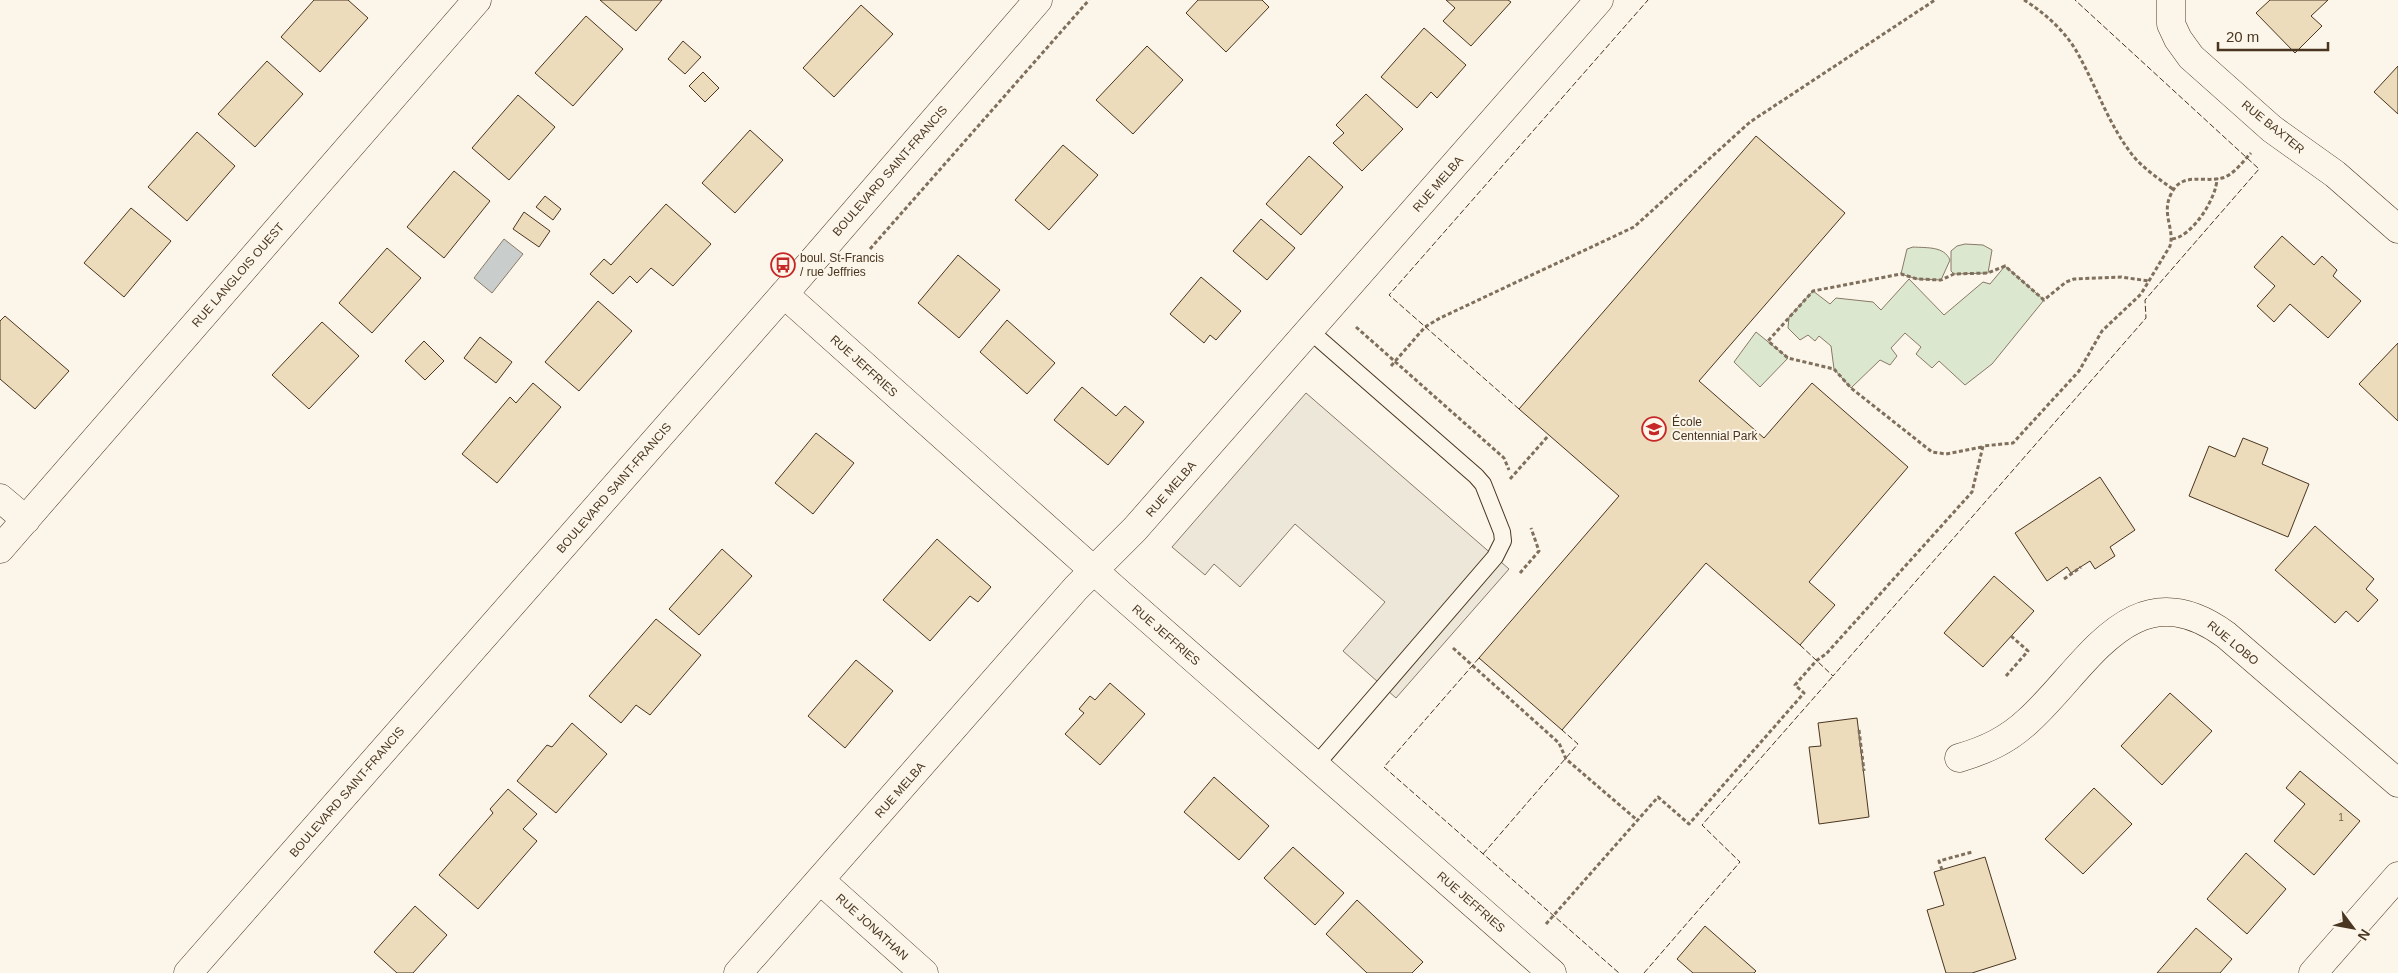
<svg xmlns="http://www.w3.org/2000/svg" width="2398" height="973" font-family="Helvetica,sans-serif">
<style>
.green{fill:#dce7d0;stroke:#887966}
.parking{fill:#ede7d9;stroke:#887966}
.water{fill:#c9cecd;stroke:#887966}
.building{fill:#ecdcbc;stroke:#4a3520}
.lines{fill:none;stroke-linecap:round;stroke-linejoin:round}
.lane-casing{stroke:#4a3520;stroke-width:18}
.street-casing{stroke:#4a3520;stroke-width:29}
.secondary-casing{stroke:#4a3520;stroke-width:29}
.path{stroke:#7f6f5c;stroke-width:3;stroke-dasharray:4 2.5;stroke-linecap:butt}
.lane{stroke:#fbf6e9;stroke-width:16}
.street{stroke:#fbf6e9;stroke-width:28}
.secondary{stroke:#fbf6e9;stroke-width:28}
.fence{stroke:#4a3520;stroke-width:1;stroke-dasharray:6 2.5;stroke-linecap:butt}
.labels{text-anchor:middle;stroke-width:4;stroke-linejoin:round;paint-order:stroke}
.number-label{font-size:10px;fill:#725f47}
.street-label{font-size:12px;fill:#4a3520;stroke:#fbf6e9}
.poi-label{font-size:12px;fill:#4a3520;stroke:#fbf6e9;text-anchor:start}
</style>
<rect width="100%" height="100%" fill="#fbf6e9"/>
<!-- green -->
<path class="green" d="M 1965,244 L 1983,245 L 1992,250 L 1988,273 L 1954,274 L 1951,271 L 1951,251 L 1957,246 Z
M 1913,247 C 1927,248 1944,246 1950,260 L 1941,280 L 1917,279 L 1901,274 L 1907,249 Z
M 2005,266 L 2044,300 L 1992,364 L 1965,385 L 1939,361 L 1932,368 L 1916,354 L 1921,347 L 1905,333 L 1891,348 L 1897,356 L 1890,365 L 1880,360 L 1851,388 L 1834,369 L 1831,346 L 1819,336 L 1815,341 L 1808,335 L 1800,340 L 1788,328 L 1789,317 L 1813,291 L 1830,304 L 1836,298 L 1873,302 L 1881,310 L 1909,279 L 1944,315 L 1983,282 L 1990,284 Z
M 1756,332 L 1788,358 L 1760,387 L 1734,362 Z"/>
<!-- parking -->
<path class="parking" d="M 1306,393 L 1509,569 L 1396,698 L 1343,651 L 1385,602 L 1295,524 L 1240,587 L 1214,564 L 1205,575 L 1172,547 Z"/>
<!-- water -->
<path class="water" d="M 504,239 L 523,254 L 492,293 L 474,278 Z"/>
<!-- building -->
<path class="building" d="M 314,0 L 348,0 L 368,18 L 320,72 L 281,37 Z
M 600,0 L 662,0 L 636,31 Z
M 1198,0 L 1262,0 L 1269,7 L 1226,52 L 1186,13 Z
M 1446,0 L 1508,0 L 1511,2 L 1471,46 L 1443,21 L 1455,8 Z
M 2270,0 L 2328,0 L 2311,16 L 2322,26 L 2295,53 L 2256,13 Z
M 861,5 L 893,34 L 834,97 L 803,68 Z
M 586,16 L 623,49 L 573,106 L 535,73 Z
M 1424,28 L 1466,65 L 1437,98 L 1431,92 L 1417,108 L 1381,77 Z
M 683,41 L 701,57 L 685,74 L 668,59 Z
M 1147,46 L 1183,80 L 1133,134 L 1096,100 Z
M 267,61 L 303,94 L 255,147 L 218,114 Z
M 2398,66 L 2398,114 L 2374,92 Z
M 703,72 L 719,88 L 705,102 L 689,86 Z
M 1366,94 L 1403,129 L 1362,171 L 1333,143 L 1344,133 L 1336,125 Z
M 518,95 L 555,127 L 509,180 L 472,148 Z
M 750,130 L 783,160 L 735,213 L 702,183 Z
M 197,132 L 235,166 L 187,221 L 148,187 Z
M 1756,136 L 1845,213 L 1699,381 L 1764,438 L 1812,383 L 1908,467 L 1809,582 L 1835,605 L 1800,645 L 1706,563 L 1562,730 L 1479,658 L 1619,496 L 1519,409 Z
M 1063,145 L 1098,175 L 1049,230 L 1015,200 Z
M 1309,156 L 1343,187 L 1301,235 L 1266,204 Z
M 454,171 L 490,201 L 444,258 L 407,227 Z
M 545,196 L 561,209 L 553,220 L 536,207 Z
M 666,204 L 711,244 L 673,286 L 651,268 L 637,283 L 630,276 L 613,294 L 590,274 L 604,259 L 611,265 Z
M 131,208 L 171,241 L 124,297 L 84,263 Z
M 524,212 L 550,231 L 539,247 L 513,229 Z
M 1261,219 L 1295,248 L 1267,280 L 1233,251 Z
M 2282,236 L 2314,265 L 2322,256 L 2337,270 L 2333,276 L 2361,301 L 2328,338 L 2290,304 L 2274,322 L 2257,306 L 2275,286 L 2254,267 Z
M 387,248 L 421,278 L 372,333 L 339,303 Z
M 958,255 L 1000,290 L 959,338 L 918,303 Z
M 1201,277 L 1241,311 L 1216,340 L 1210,335 L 1204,343 L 1170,314 Z
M 598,301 L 632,331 L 579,391 L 545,362 Z
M 5,316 L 69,371 L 35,409 L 0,379 L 0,321 Z
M 1007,320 L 1055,363 L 1027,394 L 980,352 Z
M 322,322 L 359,356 L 309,409 L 272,375 Z
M 480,337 L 512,362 L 496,383 L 464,358 Z
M 424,341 L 444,361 L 425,380 L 405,361 Z
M 2398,343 L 2398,421 L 2359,384 Z
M 533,383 L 561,407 L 497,483 L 462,454 L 510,397 L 516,403 Z
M 1082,387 L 1116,416 L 1125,406 L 1144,422 L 1108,465 L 1054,420 Z
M 816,433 L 854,463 L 813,514 L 775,483 Z
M 2243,438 L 2268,448 L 2262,464 L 2309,484 L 2288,537 L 2189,496 L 2209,446 L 2235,457 Z
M 2100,477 L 2135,530 L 2110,547 L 2115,556 L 2095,569 L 2090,561 L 2071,573 L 2067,567 L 2047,581 L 2015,533 Z
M 2315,526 L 2374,579 L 2366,589 L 2378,600 L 2358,622 L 2346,611 L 2335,623 L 2275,570 Z
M 937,539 L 991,587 L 978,602 L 970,596 L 930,641 L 883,600 Z
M 722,549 L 752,576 L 699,635 L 669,609 Z
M 1994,576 L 2034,611 L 1983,667 L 1944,633 Z
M 656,619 L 701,655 L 650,715 L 636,705 L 621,723 L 589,696 Z
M 856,660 L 893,691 L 845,748 L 808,716 Z
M 1110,683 L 1145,714 L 1100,765 L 1065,734 L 1084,713 L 1079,709 L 1090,696 L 1095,700 Z
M 2170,693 L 2212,731 L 2162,785 L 2121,746 Z
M 1857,718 L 1869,817 L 1819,824 L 1809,747 L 1821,746 L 1818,723 Z
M 572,723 L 607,754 L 556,813 L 517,781 L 547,745 L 552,747 Z
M 2300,771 L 2360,821 L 2314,875 L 2274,841 L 2305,804 L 2286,788 Z
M 1214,777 L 1269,826 L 1239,860 L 1184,812 Z
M 2094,788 L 2132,824 L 2083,874 L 2045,839 Z
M 508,789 L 537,814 L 523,829 L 537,841 L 478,909 L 439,875 L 493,813 L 490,809 Z
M 1293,847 L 1344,893 L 1315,925 L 1264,878 Z
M 2246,853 L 2286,889 L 2247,934 L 2207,899 Z
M 1985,857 L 2016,959 L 1972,973 L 1946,973 L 1927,910 L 1944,905 L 1934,872 Z
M 1357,900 L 1423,962 L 1412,973 L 1367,973 L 1326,934 Z
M 415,906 L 447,935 L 413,973 L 397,973 L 374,952 Z
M 1705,926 L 1756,971 L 1754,973 L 1693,973 L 1677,959 Z
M 2196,928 L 2232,959 L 2220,973 L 2157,973 Z"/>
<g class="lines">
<!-- lane casing -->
<g class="lane-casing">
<path id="lane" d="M 1310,331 L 1476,476 L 1483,484 L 1502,532 L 1503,541 L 1495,557 L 1315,766"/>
</g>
<!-- street casing -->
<g class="street-casing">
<path id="street" d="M 2171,0 L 2171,24 L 2178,39 L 2191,57 L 2272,129 L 2335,174 L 2398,229
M 784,294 L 1119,593 L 1552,973
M 0,498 L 26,520
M 0,549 L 477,0
M 1959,758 C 1986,750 2008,740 2029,720 C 2088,666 2133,567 2226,635 L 2398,783
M 820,880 L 924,973
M 738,973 L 1076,588 L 1135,529 L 1599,0
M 2313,973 L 2398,876"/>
</g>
<!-- secondary casing -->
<g class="secondary-casing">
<path id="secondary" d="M 188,973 L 784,294 L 1038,0"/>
</g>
<!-- path -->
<path class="path" d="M 2024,0 C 2044,12 2067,33 2078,54 C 2096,86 2107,120 2128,149 C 2139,166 2158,178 2174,190
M 2172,239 C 2192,237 2217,198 2217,178
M 870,249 L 1089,0
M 1356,327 L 1504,458 L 1509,470
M 1391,366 L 1425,327 L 1440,318 L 1634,227 L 1750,122 L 1935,0
M 1982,447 L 1946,454 L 1932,452 L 1851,388 L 1834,369 L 1788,358 L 1768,341 L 1813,291 L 1901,274 L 1917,279 L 1941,280 L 1954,274 L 1988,273 L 2005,266 L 2044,300 L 2066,282 L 2074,279 L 2121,277 L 2149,281
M 1510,479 L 1549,435
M 1520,573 L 1539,551 L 1531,528
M 2064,579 L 2081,567
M 1453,648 L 1559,743 L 1566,759 L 1637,820
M 2006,676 L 2028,651 L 2011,636
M 1859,730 L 1864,771
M 1942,870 L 1939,861 L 1972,852
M 1546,924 L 1658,797 L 1689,824 L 1804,693 L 1795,685 L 1816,661 L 1826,654 L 1972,492 L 1983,446 L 2013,443 L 2079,371 L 2102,331 L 2141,294 L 2170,246 C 2175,229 2161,214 2171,194 C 2182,171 2203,183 2222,178 C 2234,175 2243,161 2251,153"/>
<!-- lane -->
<use href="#lane" class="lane"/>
<!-- street -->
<use href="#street" class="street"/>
<!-- secondary -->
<use href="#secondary" class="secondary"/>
<!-- fence -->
<path class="fence" d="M 1519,409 L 1389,295 L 1648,0
M 1800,645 L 1833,676 L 2146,318 L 2145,300 L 2259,169 L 2075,0
M 1479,658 L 1384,767 L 1619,973
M 1483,854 L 1578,744 L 1562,730
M 1644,973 L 1740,862 L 1702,825 L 1833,676"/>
</g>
<!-- icons -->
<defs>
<g id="bus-ring" transform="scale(1.25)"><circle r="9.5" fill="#fbf6e9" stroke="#c62828" stroke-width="1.5"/><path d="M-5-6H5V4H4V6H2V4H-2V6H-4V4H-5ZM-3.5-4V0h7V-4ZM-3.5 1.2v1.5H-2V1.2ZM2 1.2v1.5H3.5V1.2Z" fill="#c62828"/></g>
<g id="school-ring" transform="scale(1.25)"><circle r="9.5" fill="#fbf6e9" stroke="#c62828" stroke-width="1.5"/><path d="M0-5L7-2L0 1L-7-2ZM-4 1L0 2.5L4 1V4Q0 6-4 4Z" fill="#c62828"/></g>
</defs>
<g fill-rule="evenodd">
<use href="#bus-ring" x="783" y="265"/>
<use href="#school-ring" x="1654" y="429"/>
</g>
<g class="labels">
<!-- number labels -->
<g class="number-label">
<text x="2341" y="821">1</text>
</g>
<!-- street labels -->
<g class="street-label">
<text transform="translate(2273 127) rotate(39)" y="4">RUE BAXTER</text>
<text transform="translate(890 171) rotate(-49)" y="4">BOULEVARD SAINT-FRANCIS</text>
<text transform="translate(1438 184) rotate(-49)" y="4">RUE MELBA</text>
<text transform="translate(238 275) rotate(-49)" y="4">RUE LANGLOIS OUEST</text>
<text transform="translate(864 366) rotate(42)" y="4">RUE JEFFRIES</text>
<text transform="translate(614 488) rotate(-49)" y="4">BOULEVARD SAINT-FRANCIS</text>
<text transform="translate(1171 489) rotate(-49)" y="4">RUE MELBA</text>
<text transform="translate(1166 635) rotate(41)" y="4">RUE JEFFRIES</text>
<text transform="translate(2233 643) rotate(39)" y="4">RUE LOBO</text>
<text transform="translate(900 790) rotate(-49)" y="4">RUE MELBA</text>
<text transform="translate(347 792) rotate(-49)" y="4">BOULEVARD SAINT-FRANCIS</text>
<text transform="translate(1471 902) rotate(41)" y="4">RUE JEFFRIES</text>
<text transform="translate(872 927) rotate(42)" y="4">RUE JONATHAN</text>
</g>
<!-- poi labels -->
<g class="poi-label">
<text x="800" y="262">boul. St-Francis<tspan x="800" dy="14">/ rue Jeffries</tspan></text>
<text x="1672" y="426">École<tspan x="1672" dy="14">Centennial Park</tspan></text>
</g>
</g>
<!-- north arrow -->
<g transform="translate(2353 928) rotate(122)" stroke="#fbf6e9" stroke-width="4" paint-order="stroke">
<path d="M0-4L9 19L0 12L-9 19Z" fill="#4a3520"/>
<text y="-8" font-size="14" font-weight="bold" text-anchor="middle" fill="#4a3520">N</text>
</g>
<!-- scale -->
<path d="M2218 42v8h110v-8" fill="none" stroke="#4a3520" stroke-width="2.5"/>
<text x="2226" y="42" font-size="15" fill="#4a3520" stroke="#fbf6e9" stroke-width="4" paint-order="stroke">20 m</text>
</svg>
